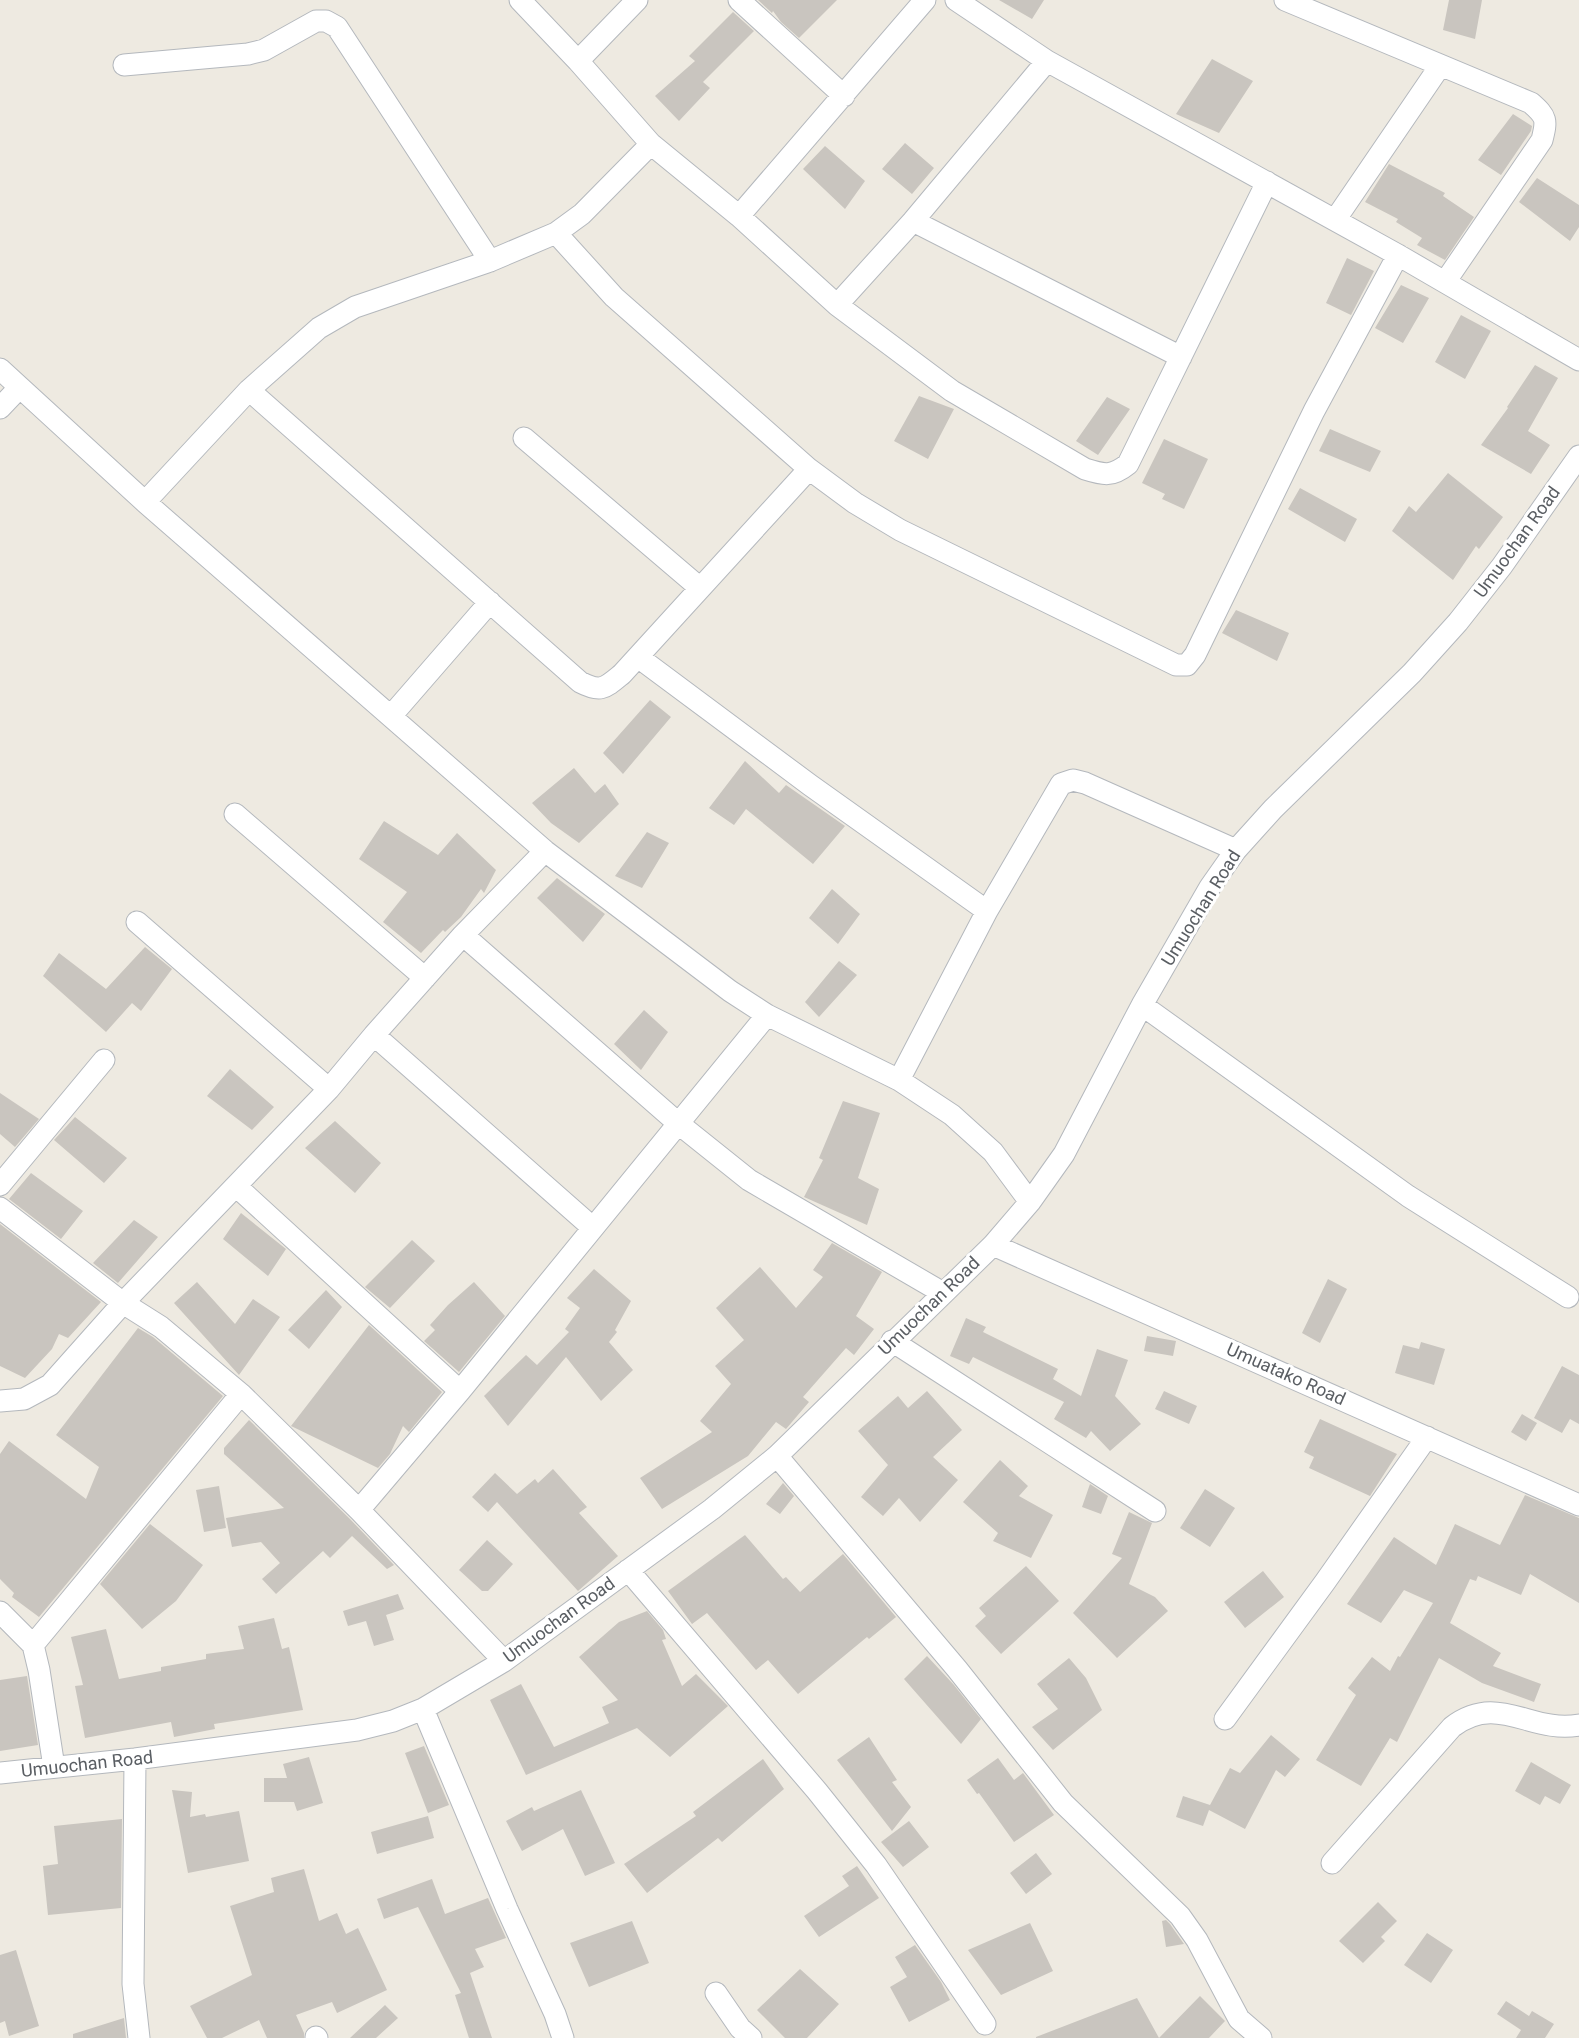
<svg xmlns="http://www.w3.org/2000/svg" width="1579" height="2038" font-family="Roboto,sans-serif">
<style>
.building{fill:#c9c5bf}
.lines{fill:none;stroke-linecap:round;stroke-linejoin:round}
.minor-casing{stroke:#b4b8bd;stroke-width:23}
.minor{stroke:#fff;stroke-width:21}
.labels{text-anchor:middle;stroke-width:6;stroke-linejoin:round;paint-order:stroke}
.street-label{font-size:18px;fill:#5a5e63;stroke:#fff}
</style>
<rect width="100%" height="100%" fill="#eeeae1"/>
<!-- building -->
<path class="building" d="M 758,0 L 837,0 L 799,38 L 781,22 L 773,11 L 772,13 Z
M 999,0 L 1044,0 L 1032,19 Z
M 1449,0 L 1482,0 L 1475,39 L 1443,30 Z
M 733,12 L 754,31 L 703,82 L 710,88 L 679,121 L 655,96 L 695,61 L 689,56 Z
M 1212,59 L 1253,81 L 1219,133 L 1176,114 Z
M 1513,114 L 1532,126 L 1531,131 L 1501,175 L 1478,160 Z
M 905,143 L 934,168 L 912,194 L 882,169 Z
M 825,146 L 865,181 L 845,209 L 803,169 Z
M 1389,164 L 1445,193 L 1443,196 L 1474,217 L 1445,260 L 1417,245 L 1422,238 L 1396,222 L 1398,219 L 1365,202 Z
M 1537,178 L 1579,205 L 1579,227 L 1570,241 L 1519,202 Z
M 1347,258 L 1374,271 L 1351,315 L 1326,303 Z
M 1401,285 L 1429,298 L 1403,343 L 1375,328 Z
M 1461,315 L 1491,331 L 1465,379 L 1435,362 Z
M 1535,365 L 1558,378 L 1528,431 L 1550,445 L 1531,474 L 1481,445 L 1508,408 L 1507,407 Z
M 919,396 L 954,409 L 928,459 L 894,441 Z
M 1107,397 L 1130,409 L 1098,455 L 1076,441 Z
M 1330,429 L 1381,451 L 1370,472 L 1319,451 Z
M 1164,439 L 1208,459 L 1184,509 L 1162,499 L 1165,494 L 1142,483 Z
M 1448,473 L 1503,517 L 1479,549 L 1476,546 L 1453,580 L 1392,531 L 1409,506 L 1416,512 Z
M 1300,488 L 1357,519 L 1345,542 L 1288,509 Z
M 1236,610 L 1289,633 L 1277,661 L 1222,633 Z
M 650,700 L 671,717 L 623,774 L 603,753 Z
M 745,761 L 779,793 L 786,785 L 845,826 L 813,864 L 746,809 L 734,825 L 709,808 Z
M 574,768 L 595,793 L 605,784 L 619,804 L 579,843 L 551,823 L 532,803 Z
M 384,821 L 438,855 L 457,833 L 496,870 L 484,893 L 481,889 L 461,917 L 445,932 L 443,930 L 421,953 L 383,922 L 407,892 L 359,859 Z
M 647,832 L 669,843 L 642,888 L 615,876 Z
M 557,878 L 605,914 L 583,942 L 537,898 Z
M 832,889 L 860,914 L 838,944 L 809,918 Z
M 145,947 L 172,969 L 141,1011 L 132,1003 L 106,1032 L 43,976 L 59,953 L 106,989 Z
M 839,961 L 857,975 L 819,1017 L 805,1002 Z
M 644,1010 L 668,1032 L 641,1070 L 614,1044 Z
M 230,1069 L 274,1107 L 252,1130 L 207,1096 Z
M 0,1093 L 39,1119 L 15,1147 L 0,1134 Z
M 843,1101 L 880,1113 L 858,1178 L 879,1189 L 867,1225 L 804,1197 L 823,1160 L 819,1158 Z
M 75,1117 L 127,1158 L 104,1183 L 54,1140 Z
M 335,1121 L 381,1163 L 355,1193 L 305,1148 Z
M 31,1173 L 83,1211 L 61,1239 L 9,1199 Z
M 241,1213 L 286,1249 L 268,1276 L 223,1239 Z
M 134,1220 L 158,1237 L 118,1283 L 93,1263 Z
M 0,1224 L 101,1302 L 68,1338 L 59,1334 L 52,1349 L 25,1378 L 0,1366 Z
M 412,1240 L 435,1261 L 390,1308 L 365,1287 Z
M 832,1243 L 882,1272 L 856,1316 L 874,1329 L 854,1355 L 846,1348 L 803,1397 L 809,1402 L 786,1429 L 776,1422 L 748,1456 L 662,1509 L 640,1478 L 712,1432 L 700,1421 L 731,1384 L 715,1366 L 744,1340 L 716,1308 L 760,1267 L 796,1308 L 823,1277 L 813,1270 Z
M 594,1269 L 631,1301 L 615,1330 L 617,1332 L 609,1342 L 633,1370 L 601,1401 L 566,1357 L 508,1426 L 484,1396 L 526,1355 L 537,1365 L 569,1332 L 565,1329 L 580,1308 L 567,1298 Z
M 1328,1279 L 1347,1289 L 1320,1343 L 1302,1333 Z
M 197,1282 L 235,1324 L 253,1299 L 280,1317 L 239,1375 L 174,1303 Z
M 474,1282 L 505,1316 L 459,1372 L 424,1341 L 435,1330 L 430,1325 L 448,1305 Z
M 326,1290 L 342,1307 L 309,1349 L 288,1330 Z
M 966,1318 L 986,1327 L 983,1332 L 1058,1369 L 1053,1379 L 1081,1396 L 1097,1349 L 1128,1360 L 1115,1396 L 1141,1424 L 1110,1451 L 1091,1431 L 1086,1438 L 1054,1419 L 1064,1402 L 973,1357 L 969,1364 L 950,1356 Z
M 369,1325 L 442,1392 L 409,1432 L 403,1426 L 390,1454 L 378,1468 L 291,1426 Z
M 138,1328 L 153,1337 L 223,1396 L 39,1617 L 12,1597 L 14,1593 L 0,1579 L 0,1454 L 9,1441 L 86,1499 L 99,1467 L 56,1435 Z
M 1147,1336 L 1176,1341 L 1173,1356 L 1144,1351 Z
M 1421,1342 L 1445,1349 L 1434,1385 L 1395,1373 L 1403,1345 L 1419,1349 Z
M 1562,1366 L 1579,1375 L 1579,1424 L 1570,1419 L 1562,1433 L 1534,1418 Z
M 927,1391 L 962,1430 L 933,1457 L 958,1480 L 920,1522 L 899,1498 L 883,1516 L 861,1497 L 888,1465 L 858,1431 L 898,1396 L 908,1408 Z
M 1164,1391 L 1197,1406 L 1189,1424 L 1155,1409 Z
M 1522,1414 L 1537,1423 L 1526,1441 L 1511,1432 Z
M 1320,1419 L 1397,1454 L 1370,1496 L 1309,1468 L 1314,1457 L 1304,1452 Z
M 249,1420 L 350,1519 L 394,1565 L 387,1569 L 352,1536 L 330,1558 L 323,1551 L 276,1594 L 262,1579 L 280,1563 L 261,1542 L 232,1547 L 226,1518 L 284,1508 L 224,1454 L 224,1448 Z
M 1000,1460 L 1028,1486 L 1019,1496 L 1053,1515 L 1031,1558 L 993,1541 L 998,1533 L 963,1502 Z
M 553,1469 L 587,1507 L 579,1513 L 618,1556 L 578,1591 L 497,1502 L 488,1512 L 472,1497 L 495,1473 L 517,1494 L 535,1479 L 538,1483 Z
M 783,1483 L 794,1496 L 780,1514 L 766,1504 Z
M 1090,1484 L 1108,1496 L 1101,1514 L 1082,1507 Z
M 219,1486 L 226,1528 L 204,1532 L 196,1490 Z
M 1205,1489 L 1235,1508 L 1210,1547 L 1180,1528 Z
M 1525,1495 L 1579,1518 L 1579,1603 L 1530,1574 L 1521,1595 L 1478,1576 L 1476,1581 L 1470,1579 L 1450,1623 L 1501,1653 L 1493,1666 L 1541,1684 L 1534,1702 L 1482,1683 L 1439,1658 L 1397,1742 L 1390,1738 L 1361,1786 L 1316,1760 L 1356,1695 L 1348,1688 L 1372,1657 L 1390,1671 L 1398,1656 L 1400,1657 L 1433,1603 L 1404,1590 L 1381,1623 L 1347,1604 L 1394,1537 L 1436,1565 L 1455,1524 L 1500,1545 Z
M 1129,1512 L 1152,1523 L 1129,1584 L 1155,1597 L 1168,1611 L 1117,1658 L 1073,1613 L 1122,1558 L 1112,1554 Z
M 150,1524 L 203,1565 L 176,1601 L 142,1629 L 100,1584 Z
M 745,1535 L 783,1579 L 786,1577 L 800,1592 L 843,1554 L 896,1617 L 869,1639 L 867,1637 L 798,1694 L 768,1660 L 756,1670 L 707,1613 L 692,1624 L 668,1591 Z
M 487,1540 L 513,1564 L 488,1591 L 482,1591 L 459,1570 Z
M 1026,1566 L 1059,1601 L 1001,1654 L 975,1626 L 986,1616 L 979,1608 Z
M 1263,1571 L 1284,1597 L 1245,1628 L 1224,1602 Z
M 398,1594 L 404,1609 L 386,1615 L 394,1640 L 374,1646 L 366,1621 L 348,1626 L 343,1611 Z
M 647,1611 L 663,1630 L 666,1639 L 662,1640 L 682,1686 L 696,1674 L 728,1706 L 670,1757 L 637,1728 L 526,1775 L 490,1700 L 521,1684 L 554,1747 L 609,1723 L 602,1707 L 618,1700 L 579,1657 L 619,1622 Z
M 274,1618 L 282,1649 L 289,1647 L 303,1710 L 214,1724 L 215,1729 L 174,1737 L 171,1722 L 85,1738 L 75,1686 L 83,1685 L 71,1637 L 106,1629 L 119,1679 L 161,1671 L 161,1667 L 206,1659 L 206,1654 L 244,1649 L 238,1626 Z
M 927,1656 L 954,1685 L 981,1719 L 961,1744 L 904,1679 Z
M 1069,1658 L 1086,1678 L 1102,1710 L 1053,1750 L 1032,1727 L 1058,1709 L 1037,1684 Z
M 27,1676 L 38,1745 L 0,1751 L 0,1680 Z
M 1271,1735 L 1300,1759 L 1285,1777 L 1276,1770 L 1245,1829 L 1209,1810 L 1203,1826 L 1176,1817 L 1183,1796 L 1210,1805 L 1230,1768 L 1240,1773 Z
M 869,1737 L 897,1780 L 892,1782 L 911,1807 L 892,1831 L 837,1760 Z
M 424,1746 L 449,1805 L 428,1813 L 405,1753 Z
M 309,1757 L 323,1803 L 297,1811 L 294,1802 L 264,1802 L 264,1778 L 287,1778 L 283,1764 Z
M 998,1758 L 1014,1780 L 1023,1773 L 1054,1815 L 1014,1842 L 979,1793 L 977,1794 L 967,1780 Z
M 763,1759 L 784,1789 L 722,1842 L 718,1838 L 647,1893 L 624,1864 L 696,1816 L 693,1812 Z
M 1531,1762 L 1571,1785 L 1560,1804 L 1545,1796 L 1540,1805 L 1515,1791 Z
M 172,1790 L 192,1792 L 190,1817 L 205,1814 L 206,1817 L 239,1811 L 249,1861 L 188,1873 Z
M 581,1790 L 615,1863 L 585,1876 L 563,1829 L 522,1851 L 506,1821 L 532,1807 L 534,1811 Z
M 428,1816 L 434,1838 L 377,1854 L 371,1832 Z
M 122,1819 L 121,1908 L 48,1915 L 43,1866 L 58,1864 L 54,1826 Z
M 909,1821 L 929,1847 L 903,1867 L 881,1842 Z
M 1036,1853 L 1052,1874 L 1026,1894 L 1010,1873 Z
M 857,1866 L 879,1898 L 819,1937 L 804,1916 L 849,1886 L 842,1876 Z
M 304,1869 L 319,1921 L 337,1913 L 346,1934 L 358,1928 L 387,1990 L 337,2013 L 332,2002 L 296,2015 L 304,2033 L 304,2038 L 267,2038 L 259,2020 L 222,2038 L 207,2038 L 190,2006 L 252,1975 L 230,1906 L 274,1892 L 271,1878 Z
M 432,1879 L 445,1914 L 488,1898 L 506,1938 L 475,1949 L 484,1967 L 470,1973 L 492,2038 L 469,2038 L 455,1995 L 461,1993 L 418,1907 L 384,1919 L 377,1899 Z
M 1378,1902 L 1397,1921 L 1381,1937 L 1385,1941 L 1363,1963 L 1339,1941 Z
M 1166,1920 L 1170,1924 L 1184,1944 L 1166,1947 L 1162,1921 Z
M 632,1921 L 649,1963 L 589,1987 L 570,1943 Z
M 1030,1923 L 1053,1971 L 1001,1995 L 968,1950 Z
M 1427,1933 L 1453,1950 L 1431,1983 L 1404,1965 Z
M 915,1945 L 941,1982 L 950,2000 L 909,2022 L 890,1987 L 907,1977 L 895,1957 Z
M 16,1950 L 39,2026 L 9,2036 L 5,2021 L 0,2023 L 0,1955 Z
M 800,1969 L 839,2004 L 807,2038 L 785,2038 L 757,2010 Z
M 1200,1996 L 1225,2021 L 1209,2038 L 1159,2038 Z
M 1137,1998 L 1159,2038 L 1036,2038 L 1036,2037 Z
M 1506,2001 L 1529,2016 L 1532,2011 L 1554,2024 L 1545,2038 L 1516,2038 L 1521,2030 L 1497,2014 Z
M 385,2005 L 398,2018 L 376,2038 L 350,2038 Z
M 124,2018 L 126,2038 L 73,2038 L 73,2034 Z"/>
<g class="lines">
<!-- minor casing -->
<g class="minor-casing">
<path id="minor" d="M 520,0 L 578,61 L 651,144 L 739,216 L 837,305 L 913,221 L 1047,61
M 739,0 L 844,96
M 956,0 L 1047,61 L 1398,255 L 1579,360
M 1285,0 L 1531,103 C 1547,117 1547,120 1542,140 L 1445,282
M 578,61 L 637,0
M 124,65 L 248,54 L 264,50 L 316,21 L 326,21 L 337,27 L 490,261
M 739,216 L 925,0
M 1335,220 L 1440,66
M 913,221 L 1181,357
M 556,233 L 614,297 L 809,469 L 855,503 L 900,530 L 1176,665 L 1187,665 L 1195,655 L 1314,411 L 1398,255
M 837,305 L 952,391 L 1085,469 C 1104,475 1112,477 1128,464 L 1267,182
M 0,369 L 145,502 L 545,851 L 730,991 L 767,1015 L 899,1080 L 952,1115 L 993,1152 L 1030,1202
M 249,390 L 580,682 C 601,693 605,688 622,674 L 809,469
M 0,408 L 19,388
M 524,438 L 700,588
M 145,502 L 249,390 L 319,328 L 355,307 L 490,261 L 556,233 L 582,214 L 651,144
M 638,657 L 810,785 L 987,911
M 391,716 L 490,602
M 235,814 L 425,978
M 137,922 L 329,1089
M 463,935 L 679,1124 L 749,1180 L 943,1293
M 1142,1005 L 1408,1196 L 1568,1297
M 374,1035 L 593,1228
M 899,1080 L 987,911 L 1061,784 L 1073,780 L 1085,783 L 1236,850
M 0,1185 L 104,1060
M 236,1186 L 460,1391
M 0,1208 L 123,1303 L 161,1327 L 241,1394 L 359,1510 L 504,1661
M 993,1245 L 1579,1505
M 892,1341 L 1155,1511
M 0,1401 L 24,1399 L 50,1385 L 123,1303 L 329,1089 L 374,1035 L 463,935 L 545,851
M 777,1456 L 957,1669 L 1063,1803 L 1180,1916 L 1197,1940 L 1239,2019 L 1261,2038
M 359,1510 L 460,1391 L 767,1015
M 628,1570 L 817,1791 L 876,1865 L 985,2024
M 0,1612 L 33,1645 L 39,1670 L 54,1767
M 33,1645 L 241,1394
M 423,1709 L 507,1909 L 555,2014 L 563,2038
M 1225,1719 L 1325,1582 L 1427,1437
M 135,1759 L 133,1984 L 139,2038
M 0,1773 L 135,1759 L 357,1730 L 393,1721 L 423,1709 L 504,1661 L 712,1509 L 777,1456 L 993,1245 L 1030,1202 L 1064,1154 L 1142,1005 L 1210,887 L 1236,850 L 1273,809 L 1412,673 L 1458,622 L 1502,566 L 1579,456
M 1332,1863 L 1452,1727 C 1498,1692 1531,1734 1579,1725
M 716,1993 L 740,2028 L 751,2038
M 316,2037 L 317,2038"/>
</g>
<!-- minor -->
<use href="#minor" class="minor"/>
</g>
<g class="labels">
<!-- street labels -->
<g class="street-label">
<text transform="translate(1517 542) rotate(-54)" y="6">Umuochan Road</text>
<text transform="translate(1201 908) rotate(-58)" y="6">Umuochan Road</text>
<text transform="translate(929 1306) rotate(-44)" y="6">Umuochan Road</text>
<text transform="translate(1286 1374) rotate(24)" y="6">Umuatako Road</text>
<text transform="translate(559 1620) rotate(-36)" y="6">Umuochan Road</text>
<text transform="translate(87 1764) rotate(-6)" y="6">Umuochan Road</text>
</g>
</g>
</svg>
